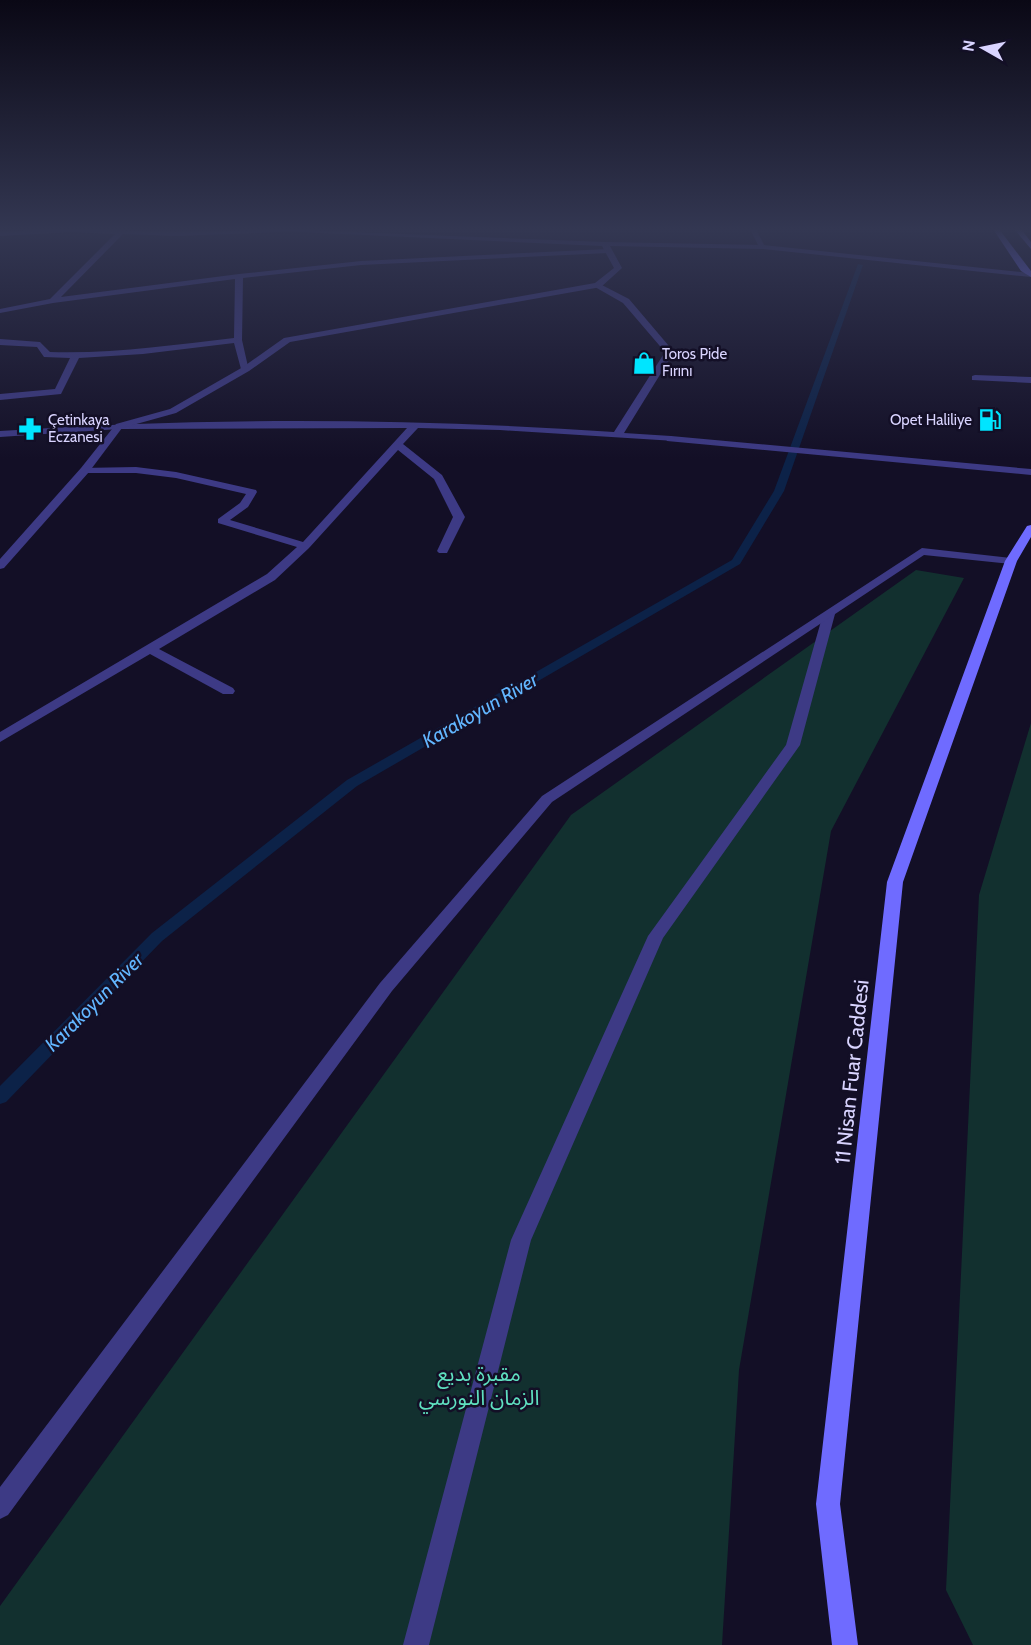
<svg xmlns="http://www.w3.org/2000/svg" width="1031" height="1645" font-family="Cabin,'Noto Sans Arabic',sans-serif">
<style>
.green{fill:#12302f}
.lines{fill:none;stroke-linecap:round;stroke-linejoin:round}
.stream{fill:#0c2248;fill-rule:evenodd}
.service{fill:#3d3a85;fill-rule:evenodd}
.pedestrian{fill:#3d3a85;fill-rule:evenodd}
.minor{fill:#3d3a85;fill-rule:evenodd}
.tertiary{fill:#3d3a85;fill-rule:evenodd}
.secondary{fill:#6f6bff;fill-rule:evenodd}
.labels{text-anchor:middle;stroke-width:5;stroke-linejoin:round;paint-order:stroke}
.far-poi-label{font-size:15px;fill:#d9d4ff;stroke:#130f26;text-anchor:start}
.water-label{font-size:20px;font-style:italic;fill:#62b6ff;stroke:#130f26}
.near-street-label{font-size:21px;fill:#d9d4ff;stroke:#130f26}
.near-park-label{font-size:21px;fill:#5fe0c0;stroke:#130f26}
</style>
<rect width="100%" height="100%" fill="#130f26"/>
<!-- green -->
<path class="green" d="M 916,570 L 964,578 L 831,831 L 739,1370 L 722,1645 L 0,1645 L 0,1606 L 571,815 Z
M 1031,723 L 1031,1645 L 973,1645 L 946,1590 L 979,895 Z"/>
<g class="lines">
<!-- stream -->
<path class="stream" d="M 858,264 L 863,265 L 784,491 L 740,564 L 357,786 L 162,941 L 6,1102 L 0,1104 L 0,1086 L 152,933 L 347,780 L 732,560 L 774,491 Z"/>
<!-- service -->
<path class="service" d="M 975,375 L 1031,377 L 1031,383 L 972,380 L 972,376 Z
M 829,610 L 835,614 L 800,745 L 663,938 L 531,1240 L 429,1645 L 403,1645 L 511,1240 L 648,936 L 786,745 L 823,614 Z"/>
<!-- pedestrian -->
<path class="pedestrian" d="M 671,436 L 1031,469 L 1031,475 L 667,441 L 666,439 Z"/>
<!-- minor -->
<path class="minor" d="M 57,229 L 177,232 L 285,230 L 281,232 L 177,236 L 123,234 L 61,297 L 239,274 L 361,261 L 608,249 L 612,251 L 608,253 L 361,265 L 243,278 L 242,340 L 249,371 L 241,369 L 234,343 L 143,354 L 79,358 L 61,394 L 0,400 L 0,394 L 55,389 L 70,358 L 44,357 L 37,347 L 0,345 L 0,339 L 40,342 L 50,352 C 112,354 172,345 234,338 L 235,279 L 53,303 L 0,313 L 0,309 L 50,299 L 115,234 L 72,232 L 0,236 L 0,232 Z
M 750,229 L 756,229 L 766,249 L 760,249 Z
M 598,283 L 629,299 L 674,352 L 624,433 L 671,436 L 676,439 L 675,441 L 500,430 L 418,428 L 403,444 L 442,475 L 465,517 L 447,553 L 439,553 L 437,551 L 453,517 L 434,479 L 398,450 L 309,548 L 275,580 L 159,649 L 233,688 L 235,691 L 233,694 L 223,694 L 150,654 L 0,742 L 0,732 L 267,574 L 297,547 L 218,523 L 218,519 L 240,503 L 246,494 L 176,478 L 136,473 L 85,473 L 81,472 L 81,468 L 136,467 L 176,472 L 256,490 L 257,492 L 248,507 L 230,520 L 303,542 L 407,428 L 119,429 L 0,437 L 0,431 C 204,417 410,418 614,432 L 665,352 L 623,303 L 595,287 L 594,285 Z
M 922,548 L 1011,558 L 1017,561 L 1011,564 L 924,555 L 552,802 L 392,991 L 8,1515 L 0,1519 L 0,1487 L 380,983 L 542,796 Z"/>
<!-- tertiary -->
<path class="tertiary" d="M 275,229 L 605,242 L 763,245 L 1031,273 L 1031,277 L 763,249 L 610,246 L 622,268 L 601,287 L 290,342 L 249,371 L 176,413 L 122,428 L 89,472 L 4,568 L 0,569 L 0,559 L 81,468 L 116,424 L 170,409 L 243,367 L 284,338 L 595,283 L 614,268 L 602,246 L 278,231 Z"/>
<!-- secondary -->
<path class="secondary" d="M 993,229 L 999,229 L 1031,271 L 1031,277 L 1021,271 Z
M 1014,229 L 1021,229 L 1031,242 L 1031,249 Z
M 1031,525 L 1031,537 L 1017,561 L 903,882 L 840,1504 L 858,1645 L 832,1645 L 816,1504 L 887,882 L 1005,561 L 1027,526 Z"/>
</g>
<!-- sky -->
<linearGradient id="sky" x2="0" y2="1"><stop stop-color="#0a0815"/><stop offset="0.5" stop-color="#333752"/><stop offset="1" stop-color="#333752" stop-opacity="0"/></linearGradient>
<rect width="1031" height="459" fill="url(#sky)"/>
<!-- icons -->
<defs>
<g id="shop-bare" transform="scale(1.8)"><path d="M-5-2.5h2.3a2.7 3.5 0 0 1 5.4 0H5L5.5 6h-11ZM-1.5-2.5h3a1.5 2.3 0 0 0-3 0Z" fill="#00e5ff" stroke="#130f26" stroke-width="2.5" paint-order="stroke"/></g>
<g id="fuel-bare" transform="scale(1.8)"><path d="M-5.5-6h7V0h2V4h1.3V-2.5L3-4.5l.8-.8L6-3V5H2.5V1h-1V6h-7ZM-4.2-4.7v3.2H.2V-4.7Z" fill="#00e5ff" stroke="#130f26" stroke-width="2.5" paint-order="stroke"/></g>
<g id="pharmacy-bare" transform="scale(1.8)"><path d="M-2-6h4v4h4v4h-4v4h-4v-4h-4v-4h4Z" fill="#00e5ff" stroke="#130f26" stroke-width="2.5" paint-order="stroke"/></g>
</defs>
<g fill-rule="evenodd">
<use href="#shop-bare" x="644" y="363"/>
<use href="#fuel-bare" x="990" y="420"/>
<use href="#pharmacy-bare" x="30" y="429"/>
</g>
<g class="labels">
<!-- far-poi labels -->
<g class="far-poi-label">
<text x="662" y="359">Toros Pide<tspan x="662" dy="17">Fırını</tspan></text>
<text x="48" y="425">Çetinkaya<tspan x="48" dy="17">Eczanesi</tspan></text>
<text x="972" y="425" text-anchor="end">Opet Haliliye</text>
</g>
<!-- water labels -->
<g class="water-label">
<text transform="translate(480 710) rotate(-30)" y="7">Karakoyun River</text>
<text transform="translate(94 1002) rotate(-45)" y="7">Karakoyun River</text>
</g>
<!-- near-street labels -->
<g class="near-street-label">
<text transform="translate(852 1072) rotate(-84)" y="7">11 Nisan Fuar Caddesi</text>
</g>
<!-- near-park labels -->
<g class="near-park-label">
<text x="479" y="1381">مقبرة بديع<tspan x="479" dy="24">الزمان النورسي</tspan></text>
</g>
</g>
<!-- north arrow -->
<g transform="translate(983 48) rotate(279)" stroke="#130f26" stroke-width="4.5" paint-order="stroke">
<path d="M0-4.5L10 22L0 15L-10 22Z" fill="#d9d4ff"/>
<text y="-9" font-size="16" font-weight="bold" text-anchor="middle" fill="#d9d4ff">N</text>
</g>
</svg>
